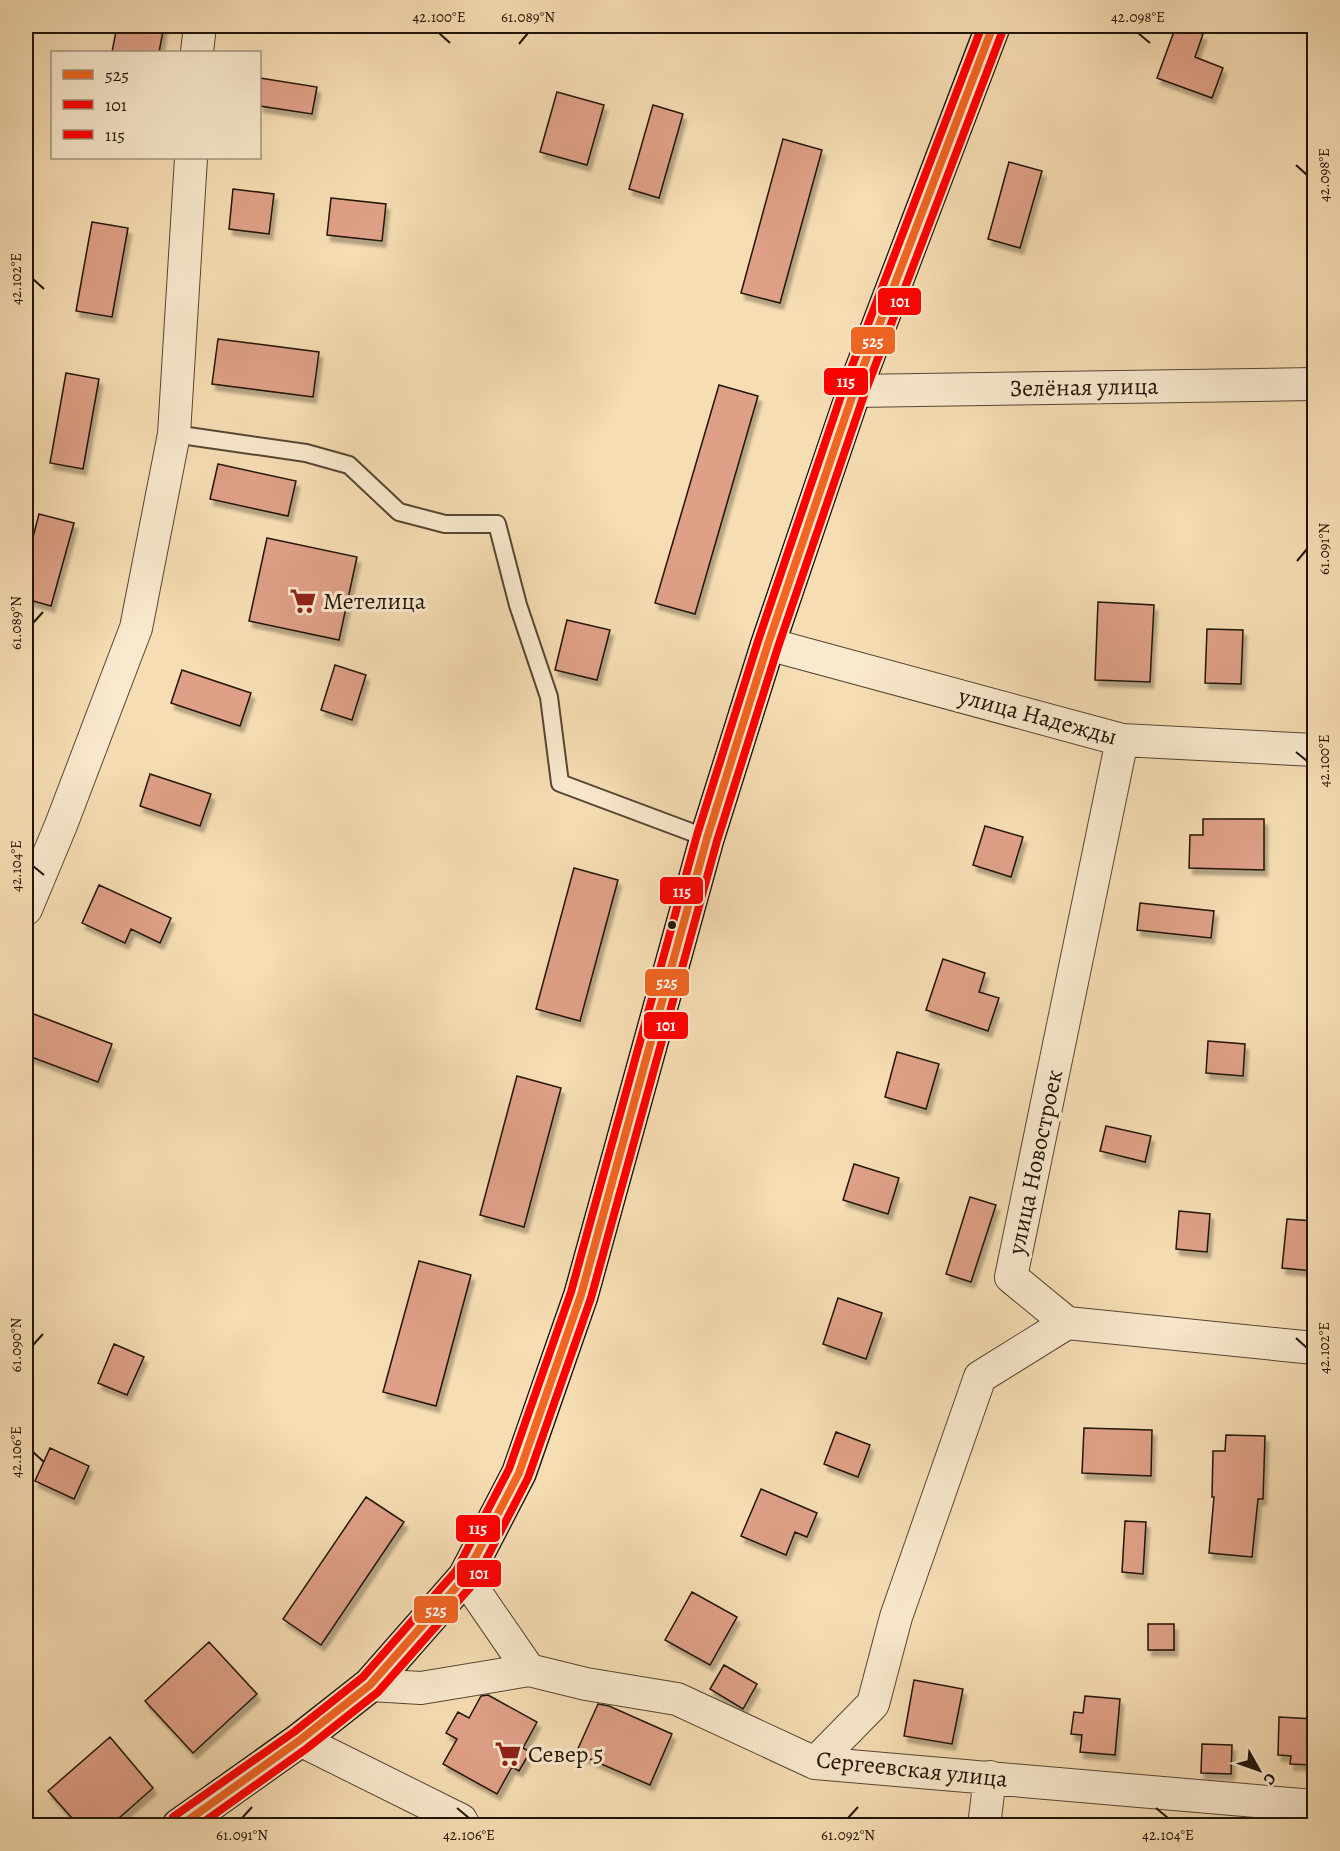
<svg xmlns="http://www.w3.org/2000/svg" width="1340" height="1851" font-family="Alegreya,serif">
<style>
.building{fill:#dfa087;stroke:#211407;stroke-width:1.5;filter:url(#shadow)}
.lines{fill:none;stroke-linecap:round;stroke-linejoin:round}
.lane-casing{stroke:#564632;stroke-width:20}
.street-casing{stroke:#564632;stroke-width:34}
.secondary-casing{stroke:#211407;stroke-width:36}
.lane{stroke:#f9e9ce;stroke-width:16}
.street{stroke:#f9e9ce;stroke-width:32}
.secondary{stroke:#f9e9ce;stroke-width:33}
.bus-1-casing{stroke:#f9e9ce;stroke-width:12}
.bus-2-casing{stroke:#f9e9ce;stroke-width:12}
.bus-3-casing{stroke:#f9e9ce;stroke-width:12}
.bus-1{stroke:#f26522;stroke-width:8}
.bus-2{stroke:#f00;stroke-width:8}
.bus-3{stroke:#f00;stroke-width:8}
.ticks{fill:none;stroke:#211407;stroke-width:2}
.bus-dot{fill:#211407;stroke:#f9e9ce;stroke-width:2}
.labels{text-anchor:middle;stroke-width:6;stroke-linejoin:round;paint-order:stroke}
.street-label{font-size:24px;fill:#211407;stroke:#f9e9ce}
.poi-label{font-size:24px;fill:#211407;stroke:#f9e9ce;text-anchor:start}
.line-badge{stroke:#f9e9ce;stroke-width:2}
.badge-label{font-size:16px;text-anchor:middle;font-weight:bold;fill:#fff}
.neatline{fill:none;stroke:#211407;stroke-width:2}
.ticks-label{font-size:15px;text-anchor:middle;fill:#211407}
</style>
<defs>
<filter id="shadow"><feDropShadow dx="3.5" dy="6" stdDeviation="1.5" flood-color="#0004"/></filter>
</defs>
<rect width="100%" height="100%" fill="#f6ddb3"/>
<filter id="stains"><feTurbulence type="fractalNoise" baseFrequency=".00333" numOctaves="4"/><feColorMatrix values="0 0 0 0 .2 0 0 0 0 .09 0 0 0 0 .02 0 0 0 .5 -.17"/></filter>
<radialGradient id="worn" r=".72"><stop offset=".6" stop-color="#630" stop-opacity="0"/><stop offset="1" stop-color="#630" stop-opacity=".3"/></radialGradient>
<!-- building -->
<path class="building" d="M 117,26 L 164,26 L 159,52 L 112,52 Z
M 1176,26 L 1203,34 L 1195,57 L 1223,68 L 1212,98 L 1157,78 Z
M 260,78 L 317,87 L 312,114 L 260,106 Z
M 557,92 L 604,105 L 587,165 L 540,152 Z
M 653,105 L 683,114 L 659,198 L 629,189 Z
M 783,139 L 822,150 L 780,303 L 741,293 Z
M 1009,162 L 1042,171 L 1020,248 L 988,239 Z
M 233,189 L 274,194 L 269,234 L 229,229 Z
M 331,198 L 386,204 L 382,241 L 327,235 Z
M 92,222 L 128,228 L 112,317 L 76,311 Z
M 218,339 L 319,352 L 313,397 L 212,384 Z
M 66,373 L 99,379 L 83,469 L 50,463 Z
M 719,385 L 758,396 L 695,614 L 655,603 Z
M 218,464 L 296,481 L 288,516 L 210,499 Z
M 39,514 L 74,523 L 51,606 L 26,599 L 26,564 Z
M 267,538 L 357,557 L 339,640 L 249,621 Z
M 1098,602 L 1154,605 L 1150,682 L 1095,680 Z
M 567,620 L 610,630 L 597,680 L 555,670 Z
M 1207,629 L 1243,630 L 1241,684 L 1205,683 Z
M 335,665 L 366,675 L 352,720 L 321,710 Z
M 182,670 L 251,693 L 240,726 L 171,703 Z
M 150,774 L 211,794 L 200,826 L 140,806 Z
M 1203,819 L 1264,819 L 1264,870 L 1189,868 L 1190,835 L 1203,835 Z
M 985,826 L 1023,837 L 1011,877 L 973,865 Z
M 574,868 L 618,880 L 580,1021 L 536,1009 Z
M 99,885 L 171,918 L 160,943 L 131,929 L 125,943 L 82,923 Z
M 1140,903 L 1214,911 L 1211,938 L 1137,930 Z
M 943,959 L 985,973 L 979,992 L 999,998 L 988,1031 L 926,1010 Z
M 26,1011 L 112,1044 L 98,1082 L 26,1055 Z
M 1208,1041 L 1245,1044 L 1243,1076 L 1206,1073 Z
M 897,1052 L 939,1064 L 926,1109 L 885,1097 Z
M 517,1076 L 561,1088 L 524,1227 L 480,1215 Z
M 1106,1126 L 1151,1136 L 1145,1162 L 1100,1151 Z
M 854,1164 L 899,1178 L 888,1214 L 843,1200 Z
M 970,1197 L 996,1205 L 971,1282 L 946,1274 Z
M 1179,1211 L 1210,1214 L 1207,1252 L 1176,1249 Z
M 1287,1219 L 1314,1221 L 1314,1271 L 1282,1268 Z
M 419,1261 L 471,1275 L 436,1406 L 383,1392 Z
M 838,1298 L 882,1313 L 866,1359 L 823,1344 Z
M 114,1344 L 144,1357 L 127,1395 L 98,1383 Z
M 1084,1428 L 1152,1430 L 1151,1476 L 1082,1473 Z
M 836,1432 L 870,1445 L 858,1477 L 824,1464 Z
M 1226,1435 L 1265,1436 L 1263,1499 L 1258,1499 L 1252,1557 L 1209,1553 L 1214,1497 L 1212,1497 L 1213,1451 L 1225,1451 Z
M 50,1448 L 89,1466 L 74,1499 L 35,1481 Z
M 761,1489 L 817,1513 L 807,1537 L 795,1532 L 786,1555 L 741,1536 Z
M 366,1497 L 404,1522 L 321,1645 L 283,1619 Z
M 1125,1521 L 1146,1522 L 1143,1574 L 1122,1572 Z
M 692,1592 L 737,1617 L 710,1665 L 665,1640 Z
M 1148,1624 L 1174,1624 L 1174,1650 L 1148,1650 Z
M 209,1642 L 257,1694 L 193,1753 L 145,1701 Z
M 724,1665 L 757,1684 L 743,1709 L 710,1689 Z
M 914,1680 L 963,1689 L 952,1744 L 904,1736 Z
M 488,1695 L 537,1722 L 523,1748 L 530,1752 L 519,1771 L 512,1767 L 497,1794 L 443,1764 L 457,1739 L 446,1733 L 458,1712 L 469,1718 L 481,1696 Z
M 1085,1696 L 1120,1699 L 1115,1755 L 1080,1752 L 1082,1735 L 1071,1734 L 1074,1712 L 1083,1713 Z
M 598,1704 L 609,1706 L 672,1734 L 650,1785 L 576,1753 Z
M 1279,1717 L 1314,1719 L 1314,1765 L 1290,1764 L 1291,1756 L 1278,1755 Z
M 110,1737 L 153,1788 L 110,1826 L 79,1826 L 48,1791 Z
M 1202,1744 L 1232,1745 L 1231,1774 L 1201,1773 Z"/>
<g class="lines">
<!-- lane casing -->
<g class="lane-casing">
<path id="lane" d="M 174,434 L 306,453 L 349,465 L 399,512 L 445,524 L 497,524 L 518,605 L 549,697 L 560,783 L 707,838"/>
</g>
<!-- street casing -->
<g class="street-casing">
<path id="street" d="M 197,52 L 200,26
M 854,391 L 1314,384
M 768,644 L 1122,740 L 1314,750
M 26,909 L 61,825 L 136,628 L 174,434 L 191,158
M 1067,1323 L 1314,1348
M 465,1577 L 529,1670 L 586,1684 L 677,1699 L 815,1763 L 1314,1806
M 370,1685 L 421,1688 L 529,1670
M 300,1740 L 461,1820 L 464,1826
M 815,1763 L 873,1704 L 896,1617 L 980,1377 L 1067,1323 L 1011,1277 L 1122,740
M 984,1826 L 990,1777"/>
</g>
<!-- secondary casing -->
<g class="secondary-casing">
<path id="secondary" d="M 179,1826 L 300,1740 L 370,1685 L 465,1577 L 519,1473 L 581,1295 L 707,838 L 768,644 L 854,391 L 993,26"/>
</g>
<!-- lane -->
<use href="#lane" class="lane"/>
<!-- street -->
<use href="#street" class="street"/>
<!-- secondary -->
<use href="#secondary" class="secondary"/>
<!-- bus-1 casing -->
<g class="bus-1-casing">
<path id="bus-1" d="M 180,1826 L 300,1740 L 370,1685 L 465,1577 L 519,1473 L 581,1295 L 707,838 L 768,644 L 854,391 L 993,26"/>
</g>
<!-- bus-2 casing -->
<g class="bus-2-casing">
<path id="bus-2" d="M 198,1826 L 306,1749 L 378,1692 L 474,1583 L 528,1478 L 591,1298 L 717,841 L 778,647 L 864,395 L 1003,30"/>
</g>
<!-- bus-3 casing -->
<g class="bus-3-casing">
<path id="bus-3" d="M 173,1817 L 294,1732 L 363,1677 L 456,1571 L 509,1469 L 571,1292 L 697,835 L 758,641 L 844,387 L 982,26"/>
</g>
<!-- bus-1 -->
<use href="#bus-1" class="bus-1"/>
<!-- bus-2 -->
<use href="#bus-2" class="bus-2"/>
<!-- bus-3 -->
<use href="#bus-3" class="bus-3"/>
</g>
<!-- ticks -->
<path class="ticks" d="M 439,33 L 450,43M 1138,33 L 1150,43M 519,44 L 528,33M 1296,165 L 1307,175M 33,279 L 44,289M 1297,561 L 1307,549M 33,623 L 43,612M 1296,752 L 1307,761M 33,866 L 44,875M 1296,1338 L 1307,1348M 33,1345 L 43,1334M 33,1452 L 44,1462M 457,1808 L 469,1818M 1156,1808 L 1168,1818M 242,1818 L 252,1807M 848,1818 L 858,1807"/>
<!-- icons -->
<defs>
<g id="supermarket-bare" transform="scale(2.07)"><path d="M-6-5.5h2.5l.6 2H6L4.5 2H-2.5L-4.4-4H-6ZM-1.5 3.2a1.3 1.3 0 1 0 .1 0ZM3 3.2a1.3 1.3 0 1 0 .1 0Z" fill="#8f2418" stroke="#f9e9ce" stroke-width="2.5" paint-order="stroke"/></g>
</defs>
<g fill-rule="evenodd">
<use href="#supermarket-bare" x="303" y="601"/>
<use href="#supermarket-bare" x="508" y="1754"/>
</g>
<!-- markers -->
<circle class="bus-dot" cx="672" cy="925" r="5"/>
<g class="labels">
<!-- street labels -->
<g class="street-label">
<text transform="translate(1084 387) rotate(-1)" y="8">Зелёная улица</text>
<text transform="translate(1038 716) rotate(15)" y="8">улица Надежды</text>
<text transform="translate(1035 1162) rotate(-78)" y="8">улица Новостроек</text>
<text transform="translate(912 1769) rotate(6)" y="8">Сергеевская улица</text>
</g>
<!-- poi labels -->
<g class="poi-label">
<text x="323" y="609">Метелица</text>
<text x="528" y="1762">Север 5</text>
</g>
</g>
<g class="line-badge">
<rect x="877" y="287" width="45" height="29" rx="6" fill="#f00"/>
<rect x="850" y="326" width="46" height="29" rx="6" fill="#f26522"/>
<rect x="823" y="367" width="46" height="29" rx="6" fill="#f00"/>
<rect x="659" y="876" width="45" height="29" rx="6" fill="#f00"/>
<rect x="644" y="968" width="46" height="29" rx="6" fill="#f26522"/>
<rect x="643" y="1011" width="46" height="29" rx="6" fill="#f00"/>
<rect x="455" y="1514" width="46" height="29" rx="6" fill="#f00"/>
<rect x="456" y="1559" width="46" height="29" rx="6" fill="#f00"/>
<rect x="413" y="1595" width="46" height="29" rx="6" fill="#f26522"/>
</g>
<g class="badge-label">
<text x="900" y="307">101</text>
<text x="873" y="347">525</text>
<text x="846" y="387">115</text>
<text x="682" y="897">115</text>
<text x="667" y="988">525</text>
<text x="666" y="1031">101</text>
<text x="478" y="1534">115</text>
<text x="479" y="1579">101</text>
<text x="436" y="1616">525</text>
</g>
<!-- margin -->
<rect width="1340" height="1851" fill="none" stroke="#f6ddb3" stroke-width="66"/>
<!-- legend -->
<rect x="51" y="51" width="210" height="108" fill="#f9e9ce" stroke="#a3947e" stroke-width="1.5"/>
<rect x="63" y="70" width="30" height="9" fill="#f26522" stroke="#a3947e" stroke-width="1.5"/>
<text x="105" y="81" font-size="18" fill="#211407">525</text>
<rect x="63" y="100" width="30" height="9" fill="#ff0000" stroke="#a3947e" stroke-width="1.5"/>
<text x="105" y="111" font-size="18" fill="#211407">101</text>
<rect x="63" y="130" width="30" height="9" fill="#ff0000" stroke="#a3947e" stroke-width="1.5"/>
<text x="105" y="141" font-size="18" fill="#211407">115</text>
<!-- north arrow -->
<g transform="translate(1259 1770) rotate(130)" stroke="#f9e9ce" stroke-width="4.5" paint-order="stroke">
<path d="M0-4.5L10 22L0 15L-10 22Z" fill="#211407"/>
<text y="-9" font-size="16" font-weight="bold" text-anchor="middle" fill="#211407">С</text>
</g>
<rect x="33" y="33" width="1274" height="1785" class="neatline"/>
<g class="ticks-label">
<text x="439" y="22">42.100°E</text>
<text x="528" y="22">61.089°N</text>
<text x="1138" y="22">42.098°E</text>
<text transform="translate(1324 175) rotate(-90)" y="5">42.098°E</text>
<text transform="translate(16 279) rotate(-90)" y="5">42.102°E</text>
<text transform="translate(1324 549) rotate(-90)" y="5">61.091°N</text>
<text transform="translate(16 623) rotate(-90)" y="5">61.089°N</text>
<text transform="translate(1324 761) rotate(-90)" y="5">42.100°E</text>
<text transform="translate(16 866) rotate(-90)" y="5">42.104°E</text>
<text transform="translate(16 1345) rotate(-90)" y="5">61.090°N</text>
<text transform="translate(1324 1348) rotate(-90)" y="5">42.102°E</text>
<text transform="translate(16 1452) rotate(-90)" y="5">42.106°E</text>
<text x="242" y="1840">61.091°N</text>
<text x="469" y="1840">42.106°E</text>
<text x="848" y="1840">61.092°N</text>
<text x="1168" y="1840">42.104°E</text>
</g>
<rect width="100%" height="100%" filter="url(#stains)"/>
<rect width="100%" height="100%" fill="url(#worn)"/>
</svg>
